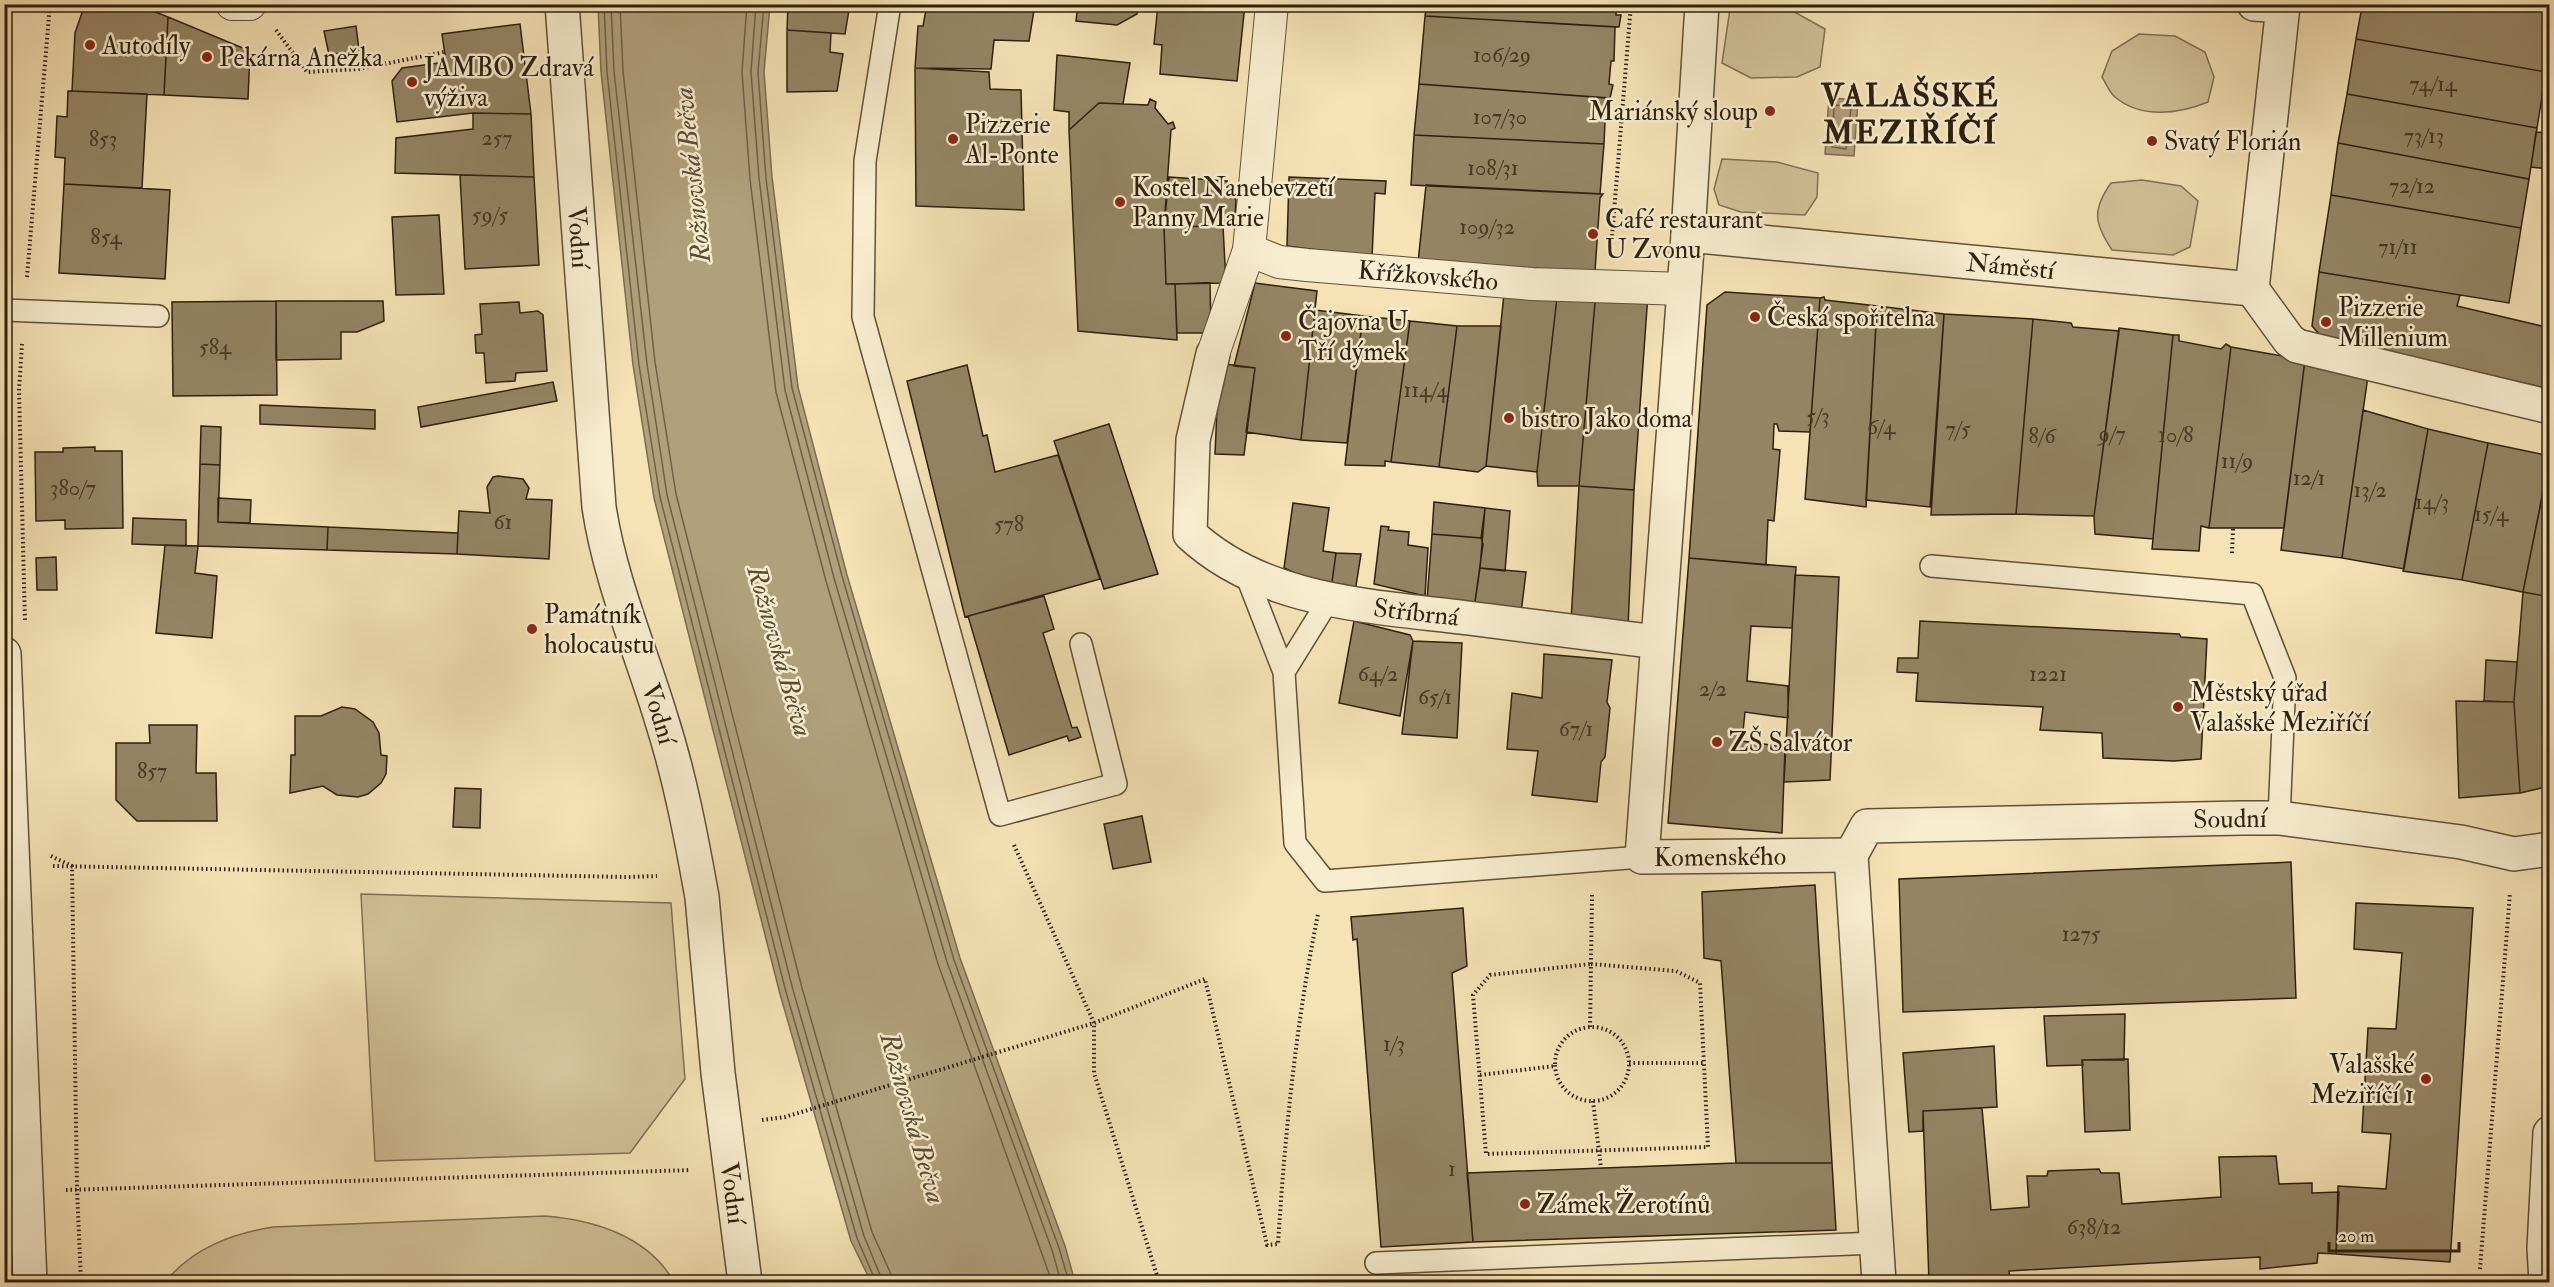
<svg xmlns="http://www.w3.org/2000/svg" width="2554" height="1287" font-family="'IM FELL Double Pica',serif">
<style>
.green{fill:#d3c299;stroke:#807054;stroke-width:1.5}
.water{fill:#b1a07c;stroke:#7d6c50;stroke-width:1.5}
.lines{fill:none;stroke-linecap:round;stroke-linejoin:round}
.shore{stroke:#706045;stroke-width:1.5}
.building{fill:#958565;stroke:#2e1f0e;stroke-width:1.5}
.service-casing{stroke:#605038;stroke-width:24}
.pedestrian-casing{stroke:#605038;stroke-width:34}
.minor-casing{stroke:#605038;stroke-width:36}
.path{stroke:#2e1f0e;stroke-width:4;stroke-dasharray:1.5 3;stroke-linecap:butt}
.service{stroke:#f8edcf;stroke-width:21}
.pedestrian{stroke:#f8edcf;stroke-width:32}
.minor{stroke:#f8edcf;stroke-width:33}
.poi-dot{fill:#8f2418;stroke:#f8edcf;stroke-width:2}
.labels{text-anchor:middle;stroke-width:5;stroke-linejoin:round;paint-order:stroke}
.number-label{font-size:22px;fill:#483824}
.poi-label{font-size:26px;fill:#2e1f0e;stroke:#f8edcf;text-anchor:start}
.street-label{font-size:26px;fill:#2e1f0e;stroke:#f8edcf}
.water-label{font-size:27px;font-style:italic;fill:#5c4c34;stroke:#f8edcf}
.district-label{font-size:32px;font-weight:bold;letter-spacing:1.5px;fill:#2e1f0e;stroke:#f8edcf}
</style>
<rect width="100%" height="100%" fill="#f5e3b5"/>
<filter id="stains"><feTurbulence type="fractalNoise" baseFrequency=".00333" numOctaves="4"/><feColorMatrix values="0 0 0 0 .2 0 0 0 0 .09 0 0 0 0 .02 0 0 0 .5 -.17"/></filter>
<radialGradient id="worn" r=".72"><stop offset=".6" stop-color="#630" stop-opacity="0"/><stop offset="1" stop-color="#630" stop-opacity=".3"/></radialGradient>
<!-- green -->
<path class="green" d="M 1736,5 L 1782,5 L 1825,29 L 1820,67 L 1797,77 L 1751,78 L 1722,63 L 1730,9 Z
M 2139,34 L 2175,36 L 2205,52 L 2214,77 L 2208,102 C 2179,114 2141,119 2115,97 C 2109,92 2106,83 2102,77 L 2112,51 Z
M 1722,159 L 1777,162 L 1818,173 L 1817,197 L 1805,215 L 1741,212 L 1719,205 L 1714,189 Z
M 2142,180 L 2181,186 L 2198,201 L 2190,247 L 2173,255 L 2112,250 C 2094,223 2092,210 2111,183 Z
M 361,894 L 671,903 L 685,1079 L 630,1153 L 375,1161 Z
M 545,1216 C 594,1220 648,1236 674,1282 L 165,1282 C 193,1248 231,1234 273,1227 Z"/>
<!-- water -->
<path class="water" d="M 598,5 L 770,5 L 764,72 L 772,177 L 798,387 L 847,575 L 960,958 L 1065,1246 L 1075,1282 L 871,1282 L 851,1241 L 780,994 L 654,498 L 633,365 L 601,72 Z
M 1829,98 L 1858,100 L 1854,156 L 1825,154 Z"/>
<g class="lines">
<!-- shore -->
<path class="shore" d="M 604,4 L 607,72 L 639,365 L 660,497 L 786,992 L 857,1238 L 876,1282
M 611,4 L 614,71 L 647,364 L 667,495 L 793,990 L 864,1236 L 883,1282
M 620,4 L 623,71 L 655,362 L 676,494 L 802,988 L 872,1232 L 890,1272 L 892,1282
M 747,4 L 742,72 L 750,179 L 776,392 L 826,581 L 938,964 L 1052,1282
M 756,4 L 751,72 L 759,178 L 785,390 L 834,578 L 947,962 L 1052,1250 L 1061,1282
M 764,4 L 758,72 L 766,178 L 792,388 L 842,576 L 954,960 L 1059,1248 L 1069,1282
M 1837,105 L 1851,108 L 1846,149 L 1832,147 L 1834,107 Z"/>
</g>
<!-- building -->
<path class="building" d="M 85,4 L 136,4 L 168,17 L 164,95 L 72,91 L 75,33 Z
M 788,4 L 850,4 L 845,34 L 787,30 Z
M 927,4 L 1035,4 L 1029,41 L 994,40 L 991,69 L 915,68 L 918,26 L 923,26 Z
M 1078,4 L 1138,4 L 1137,14 L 1117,25 L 1076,21 Z
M 1158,4 L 1245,4 L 1237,81 L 1160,74 L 1162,45 L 1154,44 Z
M 1427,4 L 1621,4 L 1621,11 L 1616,10 L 1616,15 L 1621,15 L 1619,27 L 1425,16 Z
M 2366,4 L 2493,4 L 2550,11 L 2546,72 L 2356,39 L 2362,7 Z
M 1425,16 L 1615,27 L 1614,61 L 1611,61 L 1609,84 L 1613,85 L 1610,98 L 1419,84 Z
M 168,17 L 250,51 L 248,99 L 164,95 Z
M 520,24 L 531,114 L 473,113 L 397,122 L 392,81 L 402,68 L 446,62 L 442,34 Z
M 356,26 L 359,50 L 329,55 L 324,31 Z
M 787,30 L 831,33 L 830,52 L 843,54 L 837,91 L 787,92 Z
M 2356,39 L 2546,72 L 2537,128 L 2347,94 Z
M 1057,55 L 1130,63 L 1123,104 L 1099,103 L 1069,130 L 1069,112 L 1054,110 Z
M 915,68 L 989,72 L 990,89 L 1021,90 L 1024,210 L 916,206 Z
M 1419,84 L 1606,98 L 1604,144 L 1414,135 Z
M 68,91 L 147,94 L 142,188 L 64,184 L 65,158 L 55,157 L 57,116 L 67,117 Z
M 2347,94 L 2537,128 L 2529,179 L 2338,143 Z
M 1150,99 L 1156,102 L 1155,108 L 1168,124 L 1173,122 L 1175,128 L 1171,130 L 1164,227 L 1166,284 L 1175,284 L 1177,340 L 1078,331 L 1069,130 L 1099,103 L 1148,105 Z
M 473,113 L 531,114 L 534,177 L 395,173 L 396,138 L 473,129 Z
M 2536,132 L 2550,133 L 2550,169 L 2531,167 Z
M 1414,135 L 1604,144 L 1600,194 L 1411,185 Z
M 2338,143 L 2529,179 L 2521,228 L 2331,195 Z
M 460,175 L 534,177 L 539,265 L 465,269 Z
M 1169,177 L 1227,181 L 1227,187 L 1236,200 L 1235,216 L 1223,226 L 1164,227 Z
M 1289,177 L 1386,181 L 1385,194 L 1375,193 L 1372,257 L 1287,246 Z
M 64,184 L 170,190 L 165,279 L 59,273 Z
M 1426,185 L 1603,194 L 1600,198 L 1595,271 L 1418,263 Z
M 2331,195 L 2521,228 L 2509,303 L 2319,272 Z
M 439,215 L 444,294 L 396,295 L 392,217 Z
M 1223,226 L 1226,283 L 1166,284 L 1164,227 Z
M 2319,272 L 2460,295 L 2457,306 L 2550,328 L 2550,389 L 2321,336 L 2312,326 Z
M 1210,283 L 1211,329 L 1209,333 L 1177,333 L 1175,284 Z
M 1255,283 L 1317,291 L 1301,440 L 1246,432 L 1255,368 L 1234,366 Z
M 1558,289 L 1596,291 L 1579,486 L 1538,486 L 1537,472 Z
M 1558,289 L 1537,472 L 1486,466 L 1504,294 Z
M 1596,291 L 1648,294 L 1634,490 L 1579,486 Z
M 1725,292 L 1820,298 L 1810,432 L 1779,431 L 1777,424 L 1774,424 L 1773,449 L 1780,450 L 1774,521 L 1768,520 L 1766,565 L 1689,558 L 1707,305 Z
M 1824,297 L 1825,300 L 1877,306 L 1866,507 L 1805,499 L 1820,298 Z
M 276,301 L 277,395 L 173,396 L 172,302 Z
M 276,301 L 383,301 L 384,321 L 357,332 L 341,332 L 341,359 L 276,360 Z
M 519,302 L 520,313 L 538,311 L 543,315 L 547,371 L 516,373 L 515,381 L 486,383 L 484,353 L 476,353 L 475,335 L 482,334 L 480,304 Z
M 1877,306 L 1944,314 L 1930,507 L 1866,500 Z
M 1315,310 L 1363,316 L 1347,443 L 1301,440 Z
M 1944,314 L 2033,319 L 2016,514 L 1931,515 Z
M 1363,316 L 1410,321 L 1391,462 L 1385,461 L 1385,466 L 1345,465 Z
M 2033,319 L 2071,323 L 2073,327 L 2119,331 L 2094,516 L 2016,514 Z
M 1410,321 L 1457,326 L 1439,467 L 1391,462 Z
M 1457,326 L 1501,326 L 1486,466 L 1478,472 L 1439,467 Z
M 2119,328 L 2173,335 L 2153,539 L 2095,534 L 2094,516 Z
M 2173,335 L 2179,335 L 2179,341 L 2221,349 L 2226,344 L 2231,347 L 2209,528 L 2201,526 L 2199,551 L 2152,549 Z
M 2231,347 L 2305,360 L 2284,528 L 2209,528 Z
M 2305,360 L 2368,376 L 2342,558 L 2281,550 Z
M 1225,364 L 1255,368 L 1244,455 L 1215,454 L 1218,387 Z
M 967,365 L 983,436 L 987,435 L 995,472 L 1058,455 L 1100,579 L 965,617 L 907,381 Z
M 553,382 L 557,401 L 421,427 L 418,407 Z
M 260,405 L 375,410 L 375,429 L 260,424 Z
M 2363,410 L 2428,429 L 2404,569 L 2342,558 Z
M 1109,424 L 1158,574 L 1104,589 L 1054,441 Z
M 201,426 L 221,427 L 220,465 L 200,464 Z
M 2428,429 L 2488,443 L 2462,580 L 2403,571 Z
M 2488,443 L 2550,456 L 2523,592 L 2462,580 Z
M 95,447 L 95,451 L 122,451 L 123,528 L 65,529 L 65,520 L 36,521 L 35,452 L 63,452 L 63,448 Z
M 2550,458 L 2550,597 L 2523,592 Z
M 200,464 L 220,465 L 218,522 L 328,527 L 327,550 L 198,546 Z
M 498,476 L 523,479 L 529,488 L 526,499 L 552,500 L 549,559 L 457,554 L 459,511 L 490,513 L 487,487 L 493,477 Z
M 1579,486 L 1634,490 L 1628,627 L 1571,621 Z
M 218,498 L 251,500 L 250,523 L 218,522 Z
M 1434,502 L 1485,508 L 1481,538 L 1432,534 Z
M 1293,503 L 1329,508 L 1323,551 L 1336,553 L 1331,589 L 1284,568 Z
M 1485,508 L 1510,511 L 1505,571 L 1480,568 Z
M 133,518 L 186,520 L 186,546 L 132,544 Z
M 1381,526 L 1389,527 L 1388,530 L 1409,532 L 1408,545 L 1428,548 L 1425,596 L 1374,584 Z
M 328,527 L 458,533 L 457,554 L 327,550 Z
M 1432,534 L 1481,538 L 1483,544 L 1474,609 L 1427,600 Z
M 165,545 L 198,546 L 195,573 L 217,576 L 212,638 L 156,633 Z
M 1336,553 L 1361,554 L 1355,592 L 1331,589 Z
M 56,557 L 57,590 L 37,590 L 36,558 Z
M 1689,558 L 1796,567 L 1792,628 L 1751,626 L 1747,681 L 1788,686 L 1788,718 L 1745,712 L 1742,741 L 1785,747 L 1782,833 L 1668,823 Z
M 1480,568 L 1526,572 L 1521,613 L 1474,609 Z
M 1795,575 L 1839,577 L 1830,780 L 1784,782 Z
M 2523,592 L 2550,597 L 2550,786 L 2520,793 L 2514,702 Z
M 1044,596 L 1054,629 L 1043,633 L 1072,728 L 1077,727 L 1081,737 L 1069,741 L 1067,736 L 1009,755 L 968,616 Z
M 1354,621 L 1410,635 L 1413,641 L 1400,716 L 1339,703 Z
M 1920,621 L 2179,634 L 2181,637 L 2207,639 L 2201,759 L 2174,761 L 2103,758 L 2102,733 L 2040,730 L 2043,707 L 1916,701 L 1918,673 L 1897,672 L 1898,658 L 1918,658 Z
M 1413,641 L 1462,643 L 1457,738 L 1402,734 Z
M 1544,654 L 1612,660 L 1607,702 L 1610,708 L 1605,757 L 1601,762 L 1597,802 L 1532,795 L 1538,751 L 1507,749 L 1512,693 L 1542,698 Z
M 2486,660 L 2517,662 L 2514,702 L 2484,701 Z
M 2456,701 L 2514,702 L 2520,793 L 2459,798 Z
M 342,707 L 355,709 L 373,722 L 379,733 L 381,755 L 387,756 L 386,774 L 381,783 L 368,794 L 358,797 L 337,795 L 323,786 L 290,793 L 291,755 L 295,755 L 295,716 L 321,716 Z
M 149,725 L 197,725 L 196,773 L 216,773 L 217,821 L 137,821 L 116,800 L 116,743 L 150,743 Z
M 455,788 L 481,789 L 480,828 L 453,827 Z
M 1142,816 L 1151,862 L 1113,869 L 1104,824 Z
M 2291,862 L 2296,998 L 1903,1012 L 1899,879 Z
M 1815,885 L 1832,1163 L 1736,1163 L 1721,961 L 1704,958 L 1702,892 Z
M 2356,903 L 2473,908 L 2450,1262 L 2336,1254 L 2338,1186 L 2386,1189 L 2391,1134 L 2362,1132 L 2368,1028 L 2396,1029 L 2402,953 L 2354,949 Z
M 1463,908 L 1467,966 L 1452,973 L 1473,1242 L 1381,1247 L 1357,939 L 1353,940 L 1351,917 Z
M 2125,1014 L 2124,1060 L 2082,1060 L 2083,1065 L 2047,1066 L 2044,1016 Z
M 1994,1046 L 1997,1107 L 1923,1111 L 1923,1131 L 1909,1132 L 1903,1053 Z
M 2128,1059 L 2130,1130 L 2085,1132 L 2082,1060 Z
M 1982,1108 L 1991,1210 L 2029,1207 L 2027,1176 L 2047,1176 L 2048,1171 L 2099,1169 L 2101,1173 L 2119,1173 L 2122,1204 L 2221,1197 L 2219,1157 L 2276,1156 L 2279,1184 L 2312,1183 L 2312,1193 L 2339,1192 L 2336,1254 L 2318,1253 L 2317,1263 L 2260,1269 L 2260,1257 L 2009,1271 L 2010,1279 L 1929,1282 L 1923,1111 Z
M 1736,1163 L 1832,1163 L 1836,1230 L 1473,1242 L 1467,1173 Z"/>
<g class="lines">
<!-- service casing -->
<g class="service-casing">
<path id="service" d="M 890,4 L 865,161 L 863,317 L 1000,815 L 1116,784 L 1081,644
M 4,310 L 158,316
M 1931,566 L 2252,594 L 2285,678 L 2279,818
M 1245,572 L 1284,672 L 1295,843 L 1325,881 L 1642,857
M 1284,672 L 1328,601
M 1376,1263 L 1876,1243"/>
</g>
<!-- pedestrian casing -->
<g class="pedestrian-casing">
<g id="pedestrian">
<path d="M 232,4 L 250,4"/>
<path id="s1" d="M 1249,250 L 1279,262 L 1307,265 L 1532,284 L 1683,289"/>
<path d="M 1213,354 L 1249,250 L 1272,4"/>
</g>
</g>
<!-- minor casing -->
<g class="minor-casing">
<g id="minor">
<path id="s2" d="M 562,4 L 599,507 C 610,580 640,649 661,718 C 680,777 691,836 702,897 L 718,1073 L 745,1282"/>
<path id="s3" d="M 1702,4 L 1688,235 L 1642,857 L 1851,855"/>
<path d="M 2254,4 L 2283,6"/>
<path id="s4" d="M 1688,235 L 2252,289"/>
<path d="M 2252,289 L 2289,340 L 2297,346 L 2550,407"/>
<path d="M 2252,289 L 2283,6"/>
<path id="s5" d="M 1213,354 L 1193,440 L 1190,534 C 1264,603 1373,606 1468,618 C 1531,626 1594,634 1657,642"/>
<path d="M 4,654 L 30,1282"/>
<path id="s6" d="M 1851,855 L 1867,826 L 2242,818 L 2279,818 L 2461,842 L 2514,854 L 2550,849"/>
<path d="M 1851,855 L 1879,1282"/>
<path d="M 2546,1282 L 2544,1248 L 2550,1133"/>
</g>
</g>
<!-- path -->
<path class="path" d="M 276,30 L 307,72 L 358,69 L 445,52
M 1611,249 L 1631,4
M 27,277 L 50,4
M 22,344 L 19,391 L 25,622
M 2232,553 L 2233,528
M 1014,845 L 1094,1023 L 1094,1073 L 1159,1282
M 51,856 L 72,866 L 77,1189 L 81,1282
M 53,866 L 627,877 L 657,876
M 1591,964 L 1676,971 L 1700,983 L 1708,1147 L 1486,1154 L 1473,995 L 1490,975 Z
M 1590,1027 L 1592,895
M1555 1064a37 37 0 1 1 74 0a37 37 0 1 1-74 0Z
M 1629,1063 L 1705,1063
M 1480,1075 L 1555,1066
M 1593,1101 L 1601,1168
M 762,1120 L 785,1117 L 1094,1023 L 1205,979 L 1267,1245 L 1278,1244 C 1285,1133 1296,1023 1318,914
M 66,1190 L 691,1170
M 2480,1269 L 2510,893"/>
<!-- service -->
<use href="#service" class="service"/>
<!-- pedestrian -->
<use href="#pedestrian" class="pedestrian"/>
<!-- minor -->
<use href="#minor" class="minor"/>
</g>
<!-- markers -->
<g class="poi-dot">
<circle cx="90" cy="45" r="6"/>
<circle cx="207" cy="57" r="6"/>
<circle cx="412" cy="82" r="6"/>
<circle cx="1770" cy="111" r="6"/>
<circle cx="953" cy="139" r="6"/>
<circle cx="2152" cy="141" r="6"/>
<circle cx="1120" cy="202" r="6"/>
<circle cx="1593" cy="234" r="6"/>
<circle cx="1755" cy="317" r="6"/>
<circle cx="2326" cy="322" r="6"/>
<circle cx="1286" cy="336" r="6"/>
<circle cx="1509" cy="418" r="6"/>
<circle cx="532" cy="629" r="6"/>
<circle cx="2178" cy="707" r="6"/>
<circle cx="1717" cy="742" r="6"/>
<circle cx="2426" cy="1079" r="6"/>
<circle cx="1525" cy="1204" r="6"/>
</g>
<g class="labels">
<!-- number labels -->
<g class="number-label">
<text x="1502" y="62">106/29</text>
<text x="2433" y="91">74/14</text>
<text x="1500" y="124">107/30</text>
<text x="2424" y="143">73/13</text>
<text x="497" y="145">257</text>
<text x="103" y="146">853</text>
<text x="1493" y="175">108/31</text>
<text x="2412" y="193">72/12</text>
<text x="490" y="222">59/5</text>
<text x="1487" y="234">109/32</text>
<text x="106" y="244">854</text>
<text x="2398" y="254">71/11</text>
<text x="215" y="354">584</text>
<text x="1426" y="397">114/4</text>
<text x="1818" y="423">5/3</text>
<text x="1881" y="434">6/4</text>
<text x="1958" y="436">7/5</text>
<text x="2112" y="441">9/7</text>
<text x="2176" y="442">10/8</text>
<text x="2042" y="443">8/6</text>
<text x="2237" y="468">11/9</text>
<text x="2309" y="485">12/1</text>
<text x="73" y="495">380/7</text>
<text x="2370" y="497">13/2</text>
<text x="2432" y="509">14/3</text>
<text x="2491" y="521">15/4</text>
<text x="503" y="529">61</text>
<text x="1009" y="531">578</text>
<text x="1378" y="681">64/2</text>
<text x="2048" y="681">1221</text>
<text x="1713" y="696">2/2</text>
<text x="1435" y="704">65/1</text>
<text x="1576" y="736">67/1</text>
<text x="152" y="778">857</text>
<text x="2081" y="941">1275</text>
<text x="1394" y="1051">1/3</text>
<text x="1452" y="1176">1</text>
<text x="2094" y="1234">638/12</text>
</g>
<!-- poi labels -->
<g class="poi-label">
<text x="102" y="54">Autodíly</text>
<text x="219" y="66">Pekárna Anežka</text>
<text x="424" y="76">JAMBO Zdravá<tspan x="424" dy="30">výživa</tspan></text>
<text x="1758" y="120" text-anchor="end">Mariánský sloup</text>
<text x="965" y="133">Pizzerie<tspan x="965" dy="30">Al-Ponte</tspan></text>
<text x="2164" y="150">Svatý Florián</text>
<text x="1132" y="196">Kostel Nanebevzetí<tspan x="1132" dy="30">Panny Marie</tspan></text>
<text x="1605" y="228">Café restaurant<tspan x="1605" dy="30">U Zvonu</tspan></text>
<text x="2338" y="316">Pizzerie<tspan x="2338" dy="30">Millenium</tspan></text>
<text x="1767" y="326">Česká spořitelna</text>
<text x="1298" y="330">Čajovna U<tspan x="1298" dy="30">Tří dýmek</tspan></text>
<text x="1521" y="427">bistro Jako doma</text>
<text x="544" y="623">Památník<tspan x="544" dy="30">holocaustu</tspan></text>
<text x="2190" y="701">Městský úřad<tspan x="2190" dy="30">Valašské Meziříčí</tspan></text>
<text x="1729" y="751">ZŠ Salvátor</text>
<text x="2414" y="1073" text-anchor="end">Valašské<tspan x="2414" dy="30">Meziříčí 1</tspan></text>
<text x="1537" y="1213">Zámek Žerotínů</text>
</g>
<!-- street labels -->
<g class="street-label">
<text dy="9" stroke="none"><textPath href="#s2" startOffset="234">Vodní</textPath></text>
<text dy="9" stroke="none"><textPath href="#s4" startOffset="324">Náměstí</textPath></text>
<text dy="9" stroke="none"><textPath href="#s1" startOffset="182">Křížkovského</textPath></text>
<text dy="9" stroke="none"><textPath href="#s5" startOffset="426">Stříbrná</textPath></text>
<text dy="9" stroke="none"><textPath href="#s2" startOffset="720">Vodní</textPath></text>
<text dy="9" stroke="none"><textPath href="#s6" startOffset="396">Soudní</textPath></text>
<text dy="9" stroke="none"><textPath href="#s3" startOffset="933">Komenského</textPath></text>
<text dy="9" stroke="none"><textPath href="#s2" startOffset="1206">Vodní</textPath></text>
</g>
<!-- water labels -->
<g class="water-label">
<text transform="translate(692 175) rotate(-96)" y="9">Rožnovská Bečva</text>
<text transform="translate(780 651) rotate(74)" y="9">Rožnovská Bečva</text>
<text transform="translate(913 1118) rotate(74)" y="9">Rožnovská Bečva</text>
</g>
<!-- district labels -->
<g class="district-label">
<text x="1910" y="106">VALAŠSKÉ<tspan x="1910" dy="37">MEZIŘÍČÍ</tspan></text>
</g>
</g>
<!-- margin -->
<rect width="2554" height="1287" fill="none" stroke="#f5e3b5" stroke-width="24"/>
<rect x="6" y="6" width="2542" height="1275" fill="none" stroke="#2e1f0e" stroke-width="3"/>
<rect x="12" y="12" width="2530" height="1263" fill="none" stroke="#2e1f0e" stroke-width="1.5"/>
<!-- scale -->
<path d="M2329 1242v9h130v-9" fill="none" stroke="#2e1f0e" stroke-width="3"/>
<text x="2338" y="1242" font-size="18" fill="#2e1f0e" stroke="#f8edcf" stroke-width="4.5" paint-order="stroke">20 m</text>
<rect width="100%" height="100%" filter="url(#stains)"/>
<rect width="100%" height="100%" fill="url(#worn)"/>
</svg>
